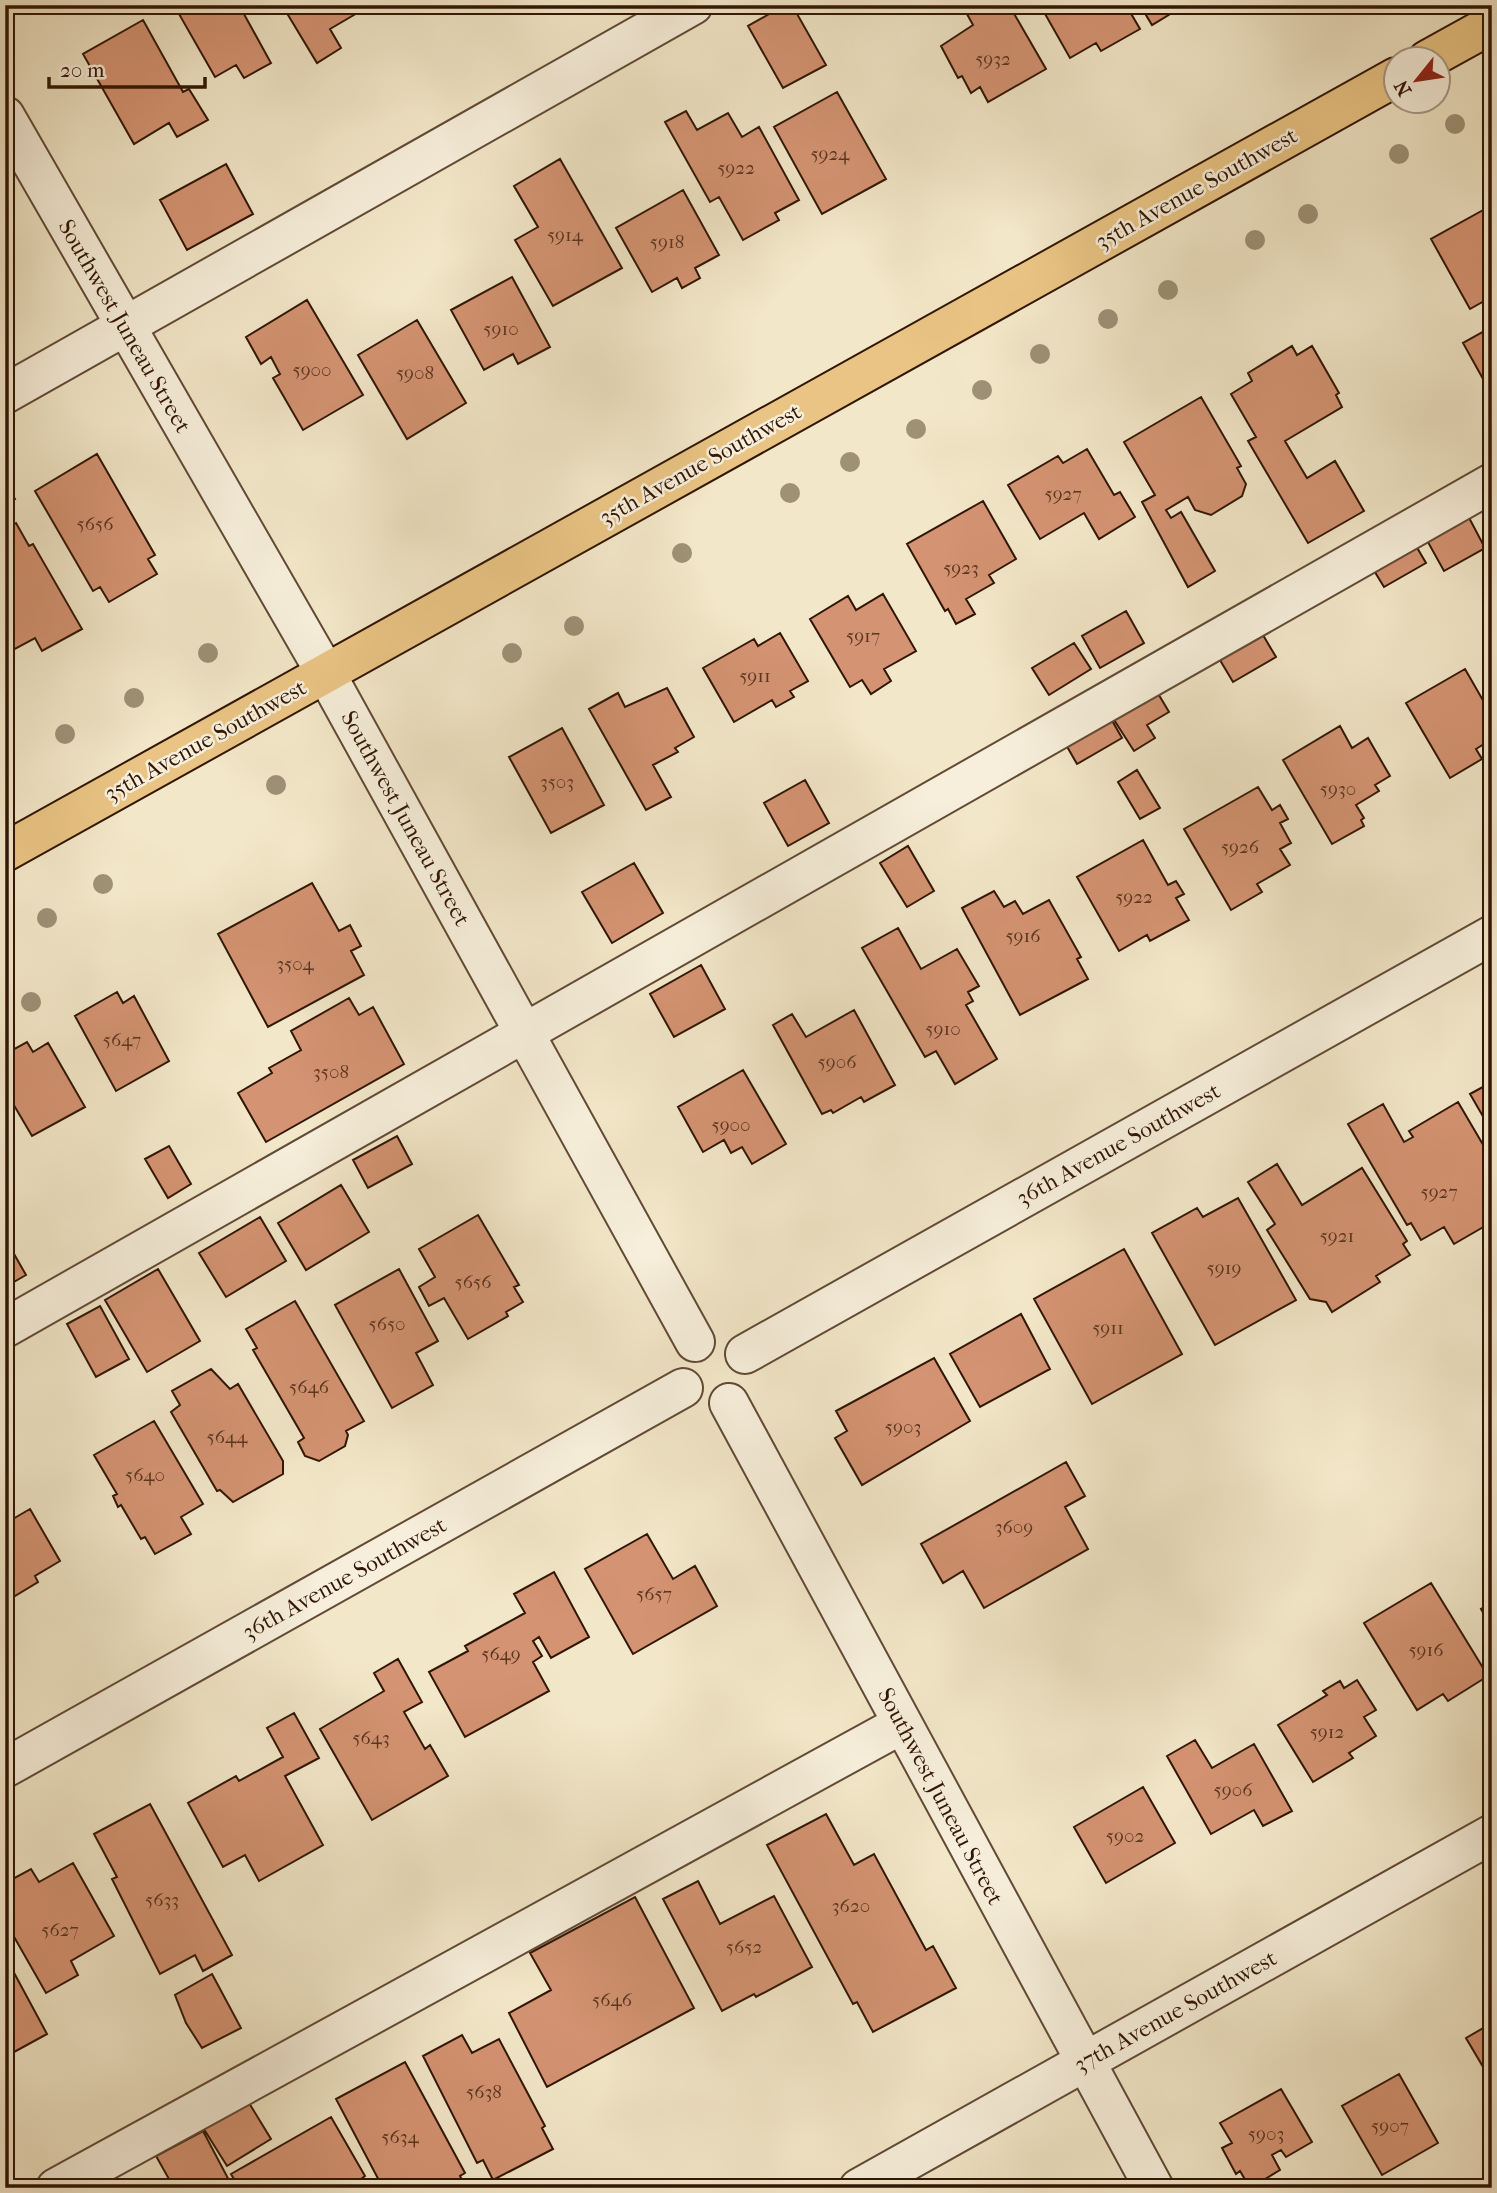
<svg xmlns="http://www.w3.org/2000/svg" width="1497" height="2193" font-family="'IM FELL French Canon',serif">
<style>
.building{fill:#d49372;stroke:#311605;stroke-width:2}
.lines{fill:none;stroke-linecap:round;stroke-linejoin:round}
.minor-casing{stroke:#614a36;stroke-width:42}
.major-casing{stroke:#311605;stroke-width:42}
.minor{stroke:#f7efdb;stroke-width:38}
.major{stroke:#e9c484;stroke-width:38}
.tree{fill:#9e9176}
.labels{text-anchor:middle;stroke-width:5;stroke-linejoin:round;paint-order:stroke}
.number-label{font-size:19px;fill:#5a3520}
.street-label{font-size:23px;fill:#311605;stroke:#f7efdb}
</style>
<rect width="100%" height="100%" fill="#f2e7c8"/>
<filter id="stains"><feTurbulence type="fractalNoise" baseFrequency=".00286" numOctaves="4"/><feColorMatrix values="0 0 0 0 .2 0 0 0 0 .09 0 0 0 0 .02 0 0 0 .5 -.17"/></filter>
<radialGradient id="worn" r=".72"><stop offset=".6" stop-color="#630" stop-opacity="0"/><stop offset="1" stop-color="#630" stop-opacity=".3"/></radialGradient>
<!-- building -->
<path class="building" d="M 179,5 L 239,5 L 271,63 L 244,78 L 236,65 L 215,77 L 175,7 Z
M 282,5 L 354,5 L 359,12 L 330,29 L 341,48 L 317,63 Z
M 785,5 L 792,5 L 826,65 L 783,88 L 748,26 Z
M 962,5 L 1009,5 L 1046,69 L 988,102 L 980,87 L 971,93 L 962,76 L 958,78 L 941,46 L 973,25 Z
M 1040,5 L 1126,5 L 1140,29 L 1101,51 L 1096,43 L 1070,58 Z
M 1140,5 L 1185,5 L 1152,25 Z
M 143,20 L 183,92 L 189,89 L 208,120 L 177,137 L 169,123 L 134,144 L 83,54 Z
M 837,92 L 886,179 L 822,214 L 774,127 Z
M 686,111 L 697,130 L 728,113 L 742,137 L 759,127 L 799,200 L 775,213 L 779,220 L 743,240 L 719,197 L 710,202 L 665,122 Z
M 560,159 L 622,268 L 553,306 L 515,240 L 538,227 L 514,186 Z
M 226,164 L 253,214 L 187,250 L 160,200 Z
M 683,190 L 719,255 L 695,268 L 700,278 L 682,288 L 677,278 L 652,292 L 616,228 Z
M 1485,209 L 1492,221 L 1492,310 L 1486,300 L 1470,309 L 1431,239 Z
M 512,277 L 550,347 L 518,364 L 513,354 L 484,370 L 451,310 Z
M 307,300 L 363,395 L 303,430 L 273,378 L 280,374 L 271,357 L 261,364 L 246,337 Z
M 417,320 L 466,403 L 407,439 L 358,355 Z
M 1490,328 L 1492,383 L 1487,386 L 1463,343 Z
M 1292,346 L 1297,355 L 1312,346 L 1339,393 L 1336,395 L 1342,407 L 1285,441 L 1307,478 L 1335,461 L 1364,511 L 1308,543 L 1248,441 L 1256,437 L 1231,394 L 1252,381 L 1248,373 Z
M 1201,397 L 1241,466 L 1237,468 L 1246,484 L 1242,496 L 1211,515 L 1195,510 L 1188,497 L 1166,510 L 1171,518 L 1181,512 L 1215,571 L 1188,587 L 1142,502 L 1155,495 L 1124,442 Z
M 1087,449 L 1114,495 L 1120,492 L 1135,517 L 1099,539 L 1084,513 L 1040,539 L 1008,485 L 1058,456 L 1063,463 Z
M 97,454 L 155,555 L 148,559 L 157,574 L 109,602 L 100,587 L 93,591 L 35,491 Z
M 5,481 L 15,499 L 5,504 Z
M 983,501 L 1016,559 L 989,575 L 994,583 L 966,599 L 975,614 L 956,624 L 948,609 L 945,611 L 907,544 Z
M 1466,512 L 1485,548 L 1444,571 L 1424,535 Z
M 16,523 L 29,546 L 33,544 L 82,629 L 42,651 L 35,638 L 13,650 L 5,637 L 5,529 Z
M 1412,539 L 1426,563 L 1384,587 L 1370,564 Z
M 883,594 L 916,651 L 884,669 L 891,681 L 871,694 L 862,680 L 850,687 L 810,619 L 848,596 L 856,610 Z
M 1126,611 L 1144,643 L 1100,668 L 1082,636 Z
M 1260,630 L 1276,657 L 1233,682 L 1217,655 Z
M 780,633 L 808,681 L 790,691 L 794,697 L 776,707 L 772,700 L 734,722 L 703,668 L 754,639 L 758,646 Z
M 1074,643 L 1091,669 L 1049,695 L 1032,668 Z
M 1465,669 L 1492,716 L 1492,739 L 1476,749 L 1482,759 L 1450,778 L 1406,703 Z
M 1153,685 L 1169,712 L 1147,725 L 1155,738 L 1134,751 L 1109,712 Z
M 667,688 L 694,737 L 675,748 L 678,752 L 653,765 L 671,797 L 646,810 L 589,709 L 618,693 L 625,707 Z
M 1106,710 L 1122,738 L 1077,764 L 1061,736 Z
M 1340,726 L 1352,748 L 1368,738 L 1390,776 L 1375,785 L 1379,791 L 1356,805 L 1364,818 L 1361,820 L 1364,826 L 1332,844 L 1283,760 Z
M 562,728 L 604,805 L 551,833 L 509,757 Z
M 1137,770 L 1160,808 L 1140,819 L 1118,782 Z
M 805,780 L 829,823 L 788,846 L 764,803 Z
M 1258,787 L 1272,810 L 1280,805 L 1288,819 L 1280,823 L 1291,843 L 1280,849 L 1290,865 L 1257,884 L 1262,892 L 1231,910 L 1184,829 Z
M 1143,840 L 1168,885 L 1176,881 L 1184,894 L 1176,898 L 1189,920 L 1150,941 L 1147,935 L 1119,951 L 1077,877 Z
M 908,846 L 934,891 L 907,907 L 880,863 Z
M 634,863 L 663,913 L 612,943 L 582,892 Z
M 312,883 L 339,931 L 350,925 L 361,946 L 351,951 L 364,975 L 268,1027 L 218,934 Z
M 994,891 L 1004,907 L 1015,901 L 1023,914 L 1049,900 L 1081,957 L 1077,959 L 1088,979 L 1020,1015 L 962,908 Z
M 898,928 L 921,969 L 957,949 L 979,986 L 968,992 L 973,1001 L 966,1005 L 997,1059 L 955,1084 L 936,1051 L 925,1057 L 862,948 Z
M 701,965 L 725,1009 L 674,1037 L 650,994 Z
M 117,992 L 123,1003 L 134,996 L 169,1061 L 116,1091 L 75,1016 Z
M 349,998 L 359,1015 L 373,1007 L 404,1064 L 266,1142 L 238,1093 L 272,1073 L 269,1068 L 301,1050 L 291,1031 Z
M 854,1010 L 895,1085 L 864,1102 L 861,1097 L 833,1113 L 831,1110 L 822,1114 L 773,1025 L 792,1014 L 806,1037 Z
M 27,1042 L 33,1052 L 48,1043 L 85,1107 L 32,1136 L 5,1090 L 5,1054 Z
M 743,1070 L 786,1144 L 752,1164 L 742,1147 L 731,1153 L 724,1140 L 703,1152 L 678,1107 Z
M 1492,1082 L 1492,1132 L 1470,1094 Z
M 1458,1102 L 1492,1160 L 1492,1222 L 1454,1244 L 1444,1227 L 1421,1240 L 1411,1223 L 1407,1225 L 1348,1124 L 1383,1104 L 1404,1142 L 1413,1137 L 1409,1131 Z
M 397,1136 L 412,1164 L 368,1188 L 353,1160 Z
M 169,1146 L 191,1184 L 168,1198 L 145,1159 Z
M 1277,1164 L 1302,1205 L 1362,1168 L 1407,1241 L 1403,1244 L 1410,1255 L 1376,1276 L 1380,1282 L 1332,1312 L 1326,1302 L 1310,1299 L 1267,1230 L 1275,1224 L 1248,1182 Z
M 341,1185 L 369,1232 L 306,1270 L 278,1223 Z
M 1238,1198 L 1296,1300 L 1215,1345 L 1152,1233 L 1197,1208 L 1203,1217 Z
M 478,1215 L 519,1285 L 514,1287 L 523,1302 L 506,1312 L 508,1316 L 468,1339 L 444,1298 L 429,1306 L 419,1287 L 435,1277 L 419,1249 Z
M 260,1217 L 286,1261 L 226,1297 L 199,1253 Z
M 5,1238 L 26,1275 L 5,1287 Z
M 1124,1249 L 1182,1354 L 1092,1404 L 1034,1299 Z
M 158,1269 L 200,1341 L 147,1372 L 105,1300 Z
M 399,1269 L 438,1341 L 416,1353 L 433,1385 L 392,1408 L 335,1305 Z
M 295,1301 L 364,1421 L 346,1431 L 348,1435 L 345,1446 L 319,1461 L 305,1456 L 298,1442 L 304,1438 L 253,1350 L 257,1348 L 246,1329 Z
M 100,1306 L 129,1359 L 96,1377 L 67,1324 Z
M 1021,1314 L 1050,1369 L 980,1407 L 950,1354 Z
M 934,1358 L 970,1421 L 862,1485 L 835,1438 L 847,1431 L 836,1411 Z
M 211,1369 L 230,1389 L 238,1384 L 283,1461 L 283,1474 L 233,1502 L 220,1490 L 217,1491 L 171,1412 L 180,1405 L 172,1391 Z
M 154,1421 L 203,1504 L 181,1517 L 191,1534 L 155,1554 L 145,1537 L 141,1539 L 121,1505 L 118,1507 L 113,1496 L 117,1494 L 94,1455 Z
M 1066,1462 L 1085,1496 L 1065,1507 L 1088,1549 L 984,1608 L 963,1571 L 943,1583 L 921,1544 Z
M 30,1509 L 60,1561 L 35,1576 L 38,1582 L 5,1602 L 5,1511 L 11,1520 Z
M 647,1534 L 673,1579 L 695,1566 L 717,1606 L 633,1654 L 585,1569 Z
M 554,1572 L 589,1637 L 551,1658 L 539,1637 L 533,1641 L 542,1656 L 533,1662 L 549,1691 L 465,1737 L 429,1672 L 468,1651 L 465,1646 L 525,1613 L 514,1594 Z
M 1431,1583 L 1488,1676 L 1448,1701 L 1443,1694 L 1417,1710 L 1364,1623 Z
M 1492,1603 L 1492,1629 L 1481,1609 Z
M 398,1659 L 422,1702 L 404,1712 L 425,1749 L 430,1745 L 448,1776 L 372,1820 L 320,1729 L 384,1691 L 374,1673 Z
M 1357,1680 L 1376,1710 L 1364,1717 L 1376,1736 L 1349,1753 L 1353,1758 L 1313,1782 L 1278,1725 L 1327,1695 L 1323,1691 L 1340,1681 L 1344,1688 Z
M 294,1713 L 319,1758 L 285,1776 L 323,1845 L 259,1881 L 245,1855 L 223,1867 L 188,1803 L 236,1776 L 239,1781 L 283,1757 L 267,1728 Z
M 1195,1740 L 1212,1768 L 1254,1744 L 1292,1811 L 1263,1826 L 1254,1810 L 1211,1834 L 1167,1756 Z
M 1143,1787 L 1175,1843 L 1106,1883 L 1074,1827 Z
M 150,1804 L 232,1955 L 203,1971 L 195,1955 L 160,1974 L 112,1879 L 117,1877 L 94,1834 Z
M 826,1814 L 854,1865 L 874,1854 L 926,1950 L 933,1946 L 956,1988 L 873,2032 L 857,2002 L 853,2004 L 767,1845 Z
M 73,1863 L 114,1936 L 71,1961 L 78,1975 L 46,1993 L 5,1921 L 5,1883 L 31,1869 L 39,1882 Z
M 698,1881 L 720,1924 L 774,1896 L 812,1967 L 756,1997 L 754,1994 L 722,2011 L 663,1899 Z
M 635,1897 L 694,2008 L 547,2087 L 509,2013 L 551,1990 L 530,1953 Z
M 5,1956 L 47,2034 L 5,2057 Z
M 212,1974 L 241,2028 L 202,2048 L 186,2023 L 175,1995 Z
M 1492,2023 L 1492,2082 L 1466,2038 Z
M 462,2035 L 472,2053 L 499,2039 L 545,2126 L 542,2128 L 553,2149 L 493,2180 L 483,2160 L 477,2163 L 423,2056 Z
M 405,2062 L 465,2173 L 460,2176 L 466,2188 L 383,2188 L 336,2099 Z
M 1399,2074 L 1438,2143 L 1382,2175 L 1342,2106 Z
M 1281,2089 L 1312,2142 L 1286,2157 L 1281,2150 L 1272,2155 L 1280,2170 L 1250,2188 L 1240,2171 L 1236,2174 L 1222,2148 L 1232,2143 L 1220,2123 Z
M 246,2098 L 271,2139 L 227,2166 L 202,2126 Z
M 331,2117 L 365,2176 L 349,2188 L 239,2188 L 231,2174 Z
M 203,2131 L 231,2184 L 223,2188 L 174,2188 L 156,2156 Z"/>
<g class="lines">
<!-- minor casing -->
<g class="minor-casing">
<path id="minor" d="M 5,116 L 325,672 L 695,1342
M 5,394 L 693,5
M 5,1328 L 1492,483
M 745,1354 L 1492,935
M 729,1403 L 1154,2188
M 5,1768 L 683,1388
M 56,2188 L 902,1724
M 859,2188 L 1492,1834"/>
</g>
<!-- major casing -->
<g class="major-casing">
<path id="major" d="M 1427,60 L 1492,24
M 5,852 L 1396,77"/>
</g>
<!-- minor -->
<use href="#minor" class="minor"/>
<!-- major -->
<use href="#major" class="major"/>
</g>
<!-- trees -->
<g class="tree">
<circle cx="1455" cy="124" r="10"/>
<circle cx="1399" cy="154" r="10"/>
<circle cx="1308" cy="214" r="10"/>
<circle cx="1255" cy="240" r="10"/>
<circle cx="1168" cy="290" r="10"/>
<circle cx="1108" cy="319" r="10"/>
<circle cx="1040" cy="354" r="10"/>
<circle cx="982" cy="390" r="10"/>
<circle cx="916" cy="429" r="10"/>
<circle cx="850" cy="462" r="10"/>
<circle cx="790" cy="493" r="10"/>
<circle cx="682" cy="553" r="10"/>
<circle cx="574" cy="626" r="10"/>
<circle cx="208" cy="653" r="10"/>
<circle cx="512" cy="653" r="10"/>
<circle cx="134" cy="698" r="10"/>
<circle cx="65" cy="734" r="10"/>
<circle cx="276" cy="785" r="10"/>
<circle cx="103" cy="884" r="10"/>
<circle cx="47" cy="918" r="10"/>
<circle cx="31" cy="1002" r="10"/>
</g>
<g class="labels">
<!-- number labels -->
<g class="number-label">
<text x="993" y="65">5932</text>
<text x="830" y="160">5924</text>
<text x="736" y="174">5922</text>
<text x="565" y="241">5914</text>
<text x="667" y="248">5918</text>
<text x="501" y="335">5910</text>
<text x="312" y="376">5900</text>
<text x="415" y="379">5908</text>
<text x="1063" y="500">5927</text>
<text x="95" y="530">5656</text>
<text x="961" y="574">5923</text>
<text x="863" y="642">5917</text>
<text x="755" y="682">5911</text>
<text x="557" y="788">3503</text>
<text x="1338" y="795">5930</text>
<text x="1240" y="853">5926</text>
<text x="1134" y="903">5922</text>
<text x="1023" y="942">5916</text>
<text x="295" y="970">3504</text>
<text x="943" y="1035">5910</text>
<text x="122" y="1046">5647</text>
<text x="837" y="1068">5906</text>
<text x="331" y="1078">3508</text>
<text x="731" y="1131">5900</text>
<text x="1439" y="1198">5927</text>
<text x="1337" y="1242">5921</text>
<text x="1224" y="1274">5919</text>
<text x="473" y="1288">5656</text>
<text x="387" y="1330">5650</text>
<text x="1108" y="1334">5911</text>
<text x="309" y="1393">5646</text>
<text x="903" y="1433">5903</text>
<text x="227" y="1443">5644</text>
<text x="145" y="1481">5640</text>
<text x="1014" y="1533">3609</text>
<text x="654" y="1600">5657</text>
<text x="1426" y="1656">5916</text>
<text x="501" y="1660">5649</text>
<text x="1327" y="1738">5912</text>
<text x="371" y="1744">5643</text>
<text x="1233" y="1796">5906</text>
<text x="1125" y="1842">5902</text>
<text x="162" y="1906">5633</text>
<text x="851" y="1912">3620</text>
<text x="60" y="1936">5627</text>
<text x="744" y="1953">5652</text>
<text x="612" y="2006">5646</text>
<text x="484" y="2098">5638</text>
<text x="1390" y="2132">5907</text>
<text x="1266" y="2140">5903</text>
<text x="400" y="2143">5634</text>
</g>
<!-- street labels -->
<g class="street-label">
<text transform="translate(1196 188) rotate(-29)" y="8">35th Avenue Southwest</text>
<text transform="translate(125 326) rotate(60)" y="8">Southwest Juneau Street</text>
<text transform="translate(700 464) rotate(-29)" y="8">35th Avenue Southwest</text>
<text transform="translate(205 740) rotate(-29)" y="8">35th Avenue Southwest</text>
<text transform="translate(406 818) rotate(61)" y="8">Southwest Juneau Street</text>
<text transform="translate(1118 1144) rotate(-29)" y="8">36th Avenue Southwest</text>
<text transform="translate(344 1578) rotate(-29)" y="8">36th Avenue Southwest</text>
<text transform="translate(941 1796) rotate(62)" y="8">Southwest Juneau Street</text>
<text transform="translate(1175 2011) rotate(-29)" y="8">37th Avenue Southwest</text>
</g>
</g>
<!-- margin -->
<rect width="1497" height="2193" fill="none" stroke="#f2e7c8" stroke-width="28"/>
<rect x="7" y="7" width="1483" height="2179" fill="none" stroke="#311605" stroke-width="3.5"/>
<rect x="14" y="14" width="1469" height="2165" fill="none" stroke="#311605" stroke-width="2"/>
<!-- north arrow -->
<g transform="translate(1417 80) rotate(240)"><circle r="33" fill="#f7efdb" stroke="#a89885" stroke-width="2"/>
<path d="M0-5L12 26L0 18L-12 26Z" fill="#8f2418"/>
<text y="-10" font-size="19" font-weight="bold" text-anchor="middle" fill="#311605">N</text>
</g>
<!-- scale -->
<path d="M49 77v10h156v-10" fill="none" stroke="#311605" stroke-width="3.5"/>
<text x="60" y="77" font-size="21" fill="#311605" stroke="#f7efdb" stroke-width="5" paint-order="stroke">20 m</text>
<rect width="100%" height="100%" filter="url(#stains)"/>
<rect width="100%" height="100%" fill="url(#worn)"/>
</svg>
